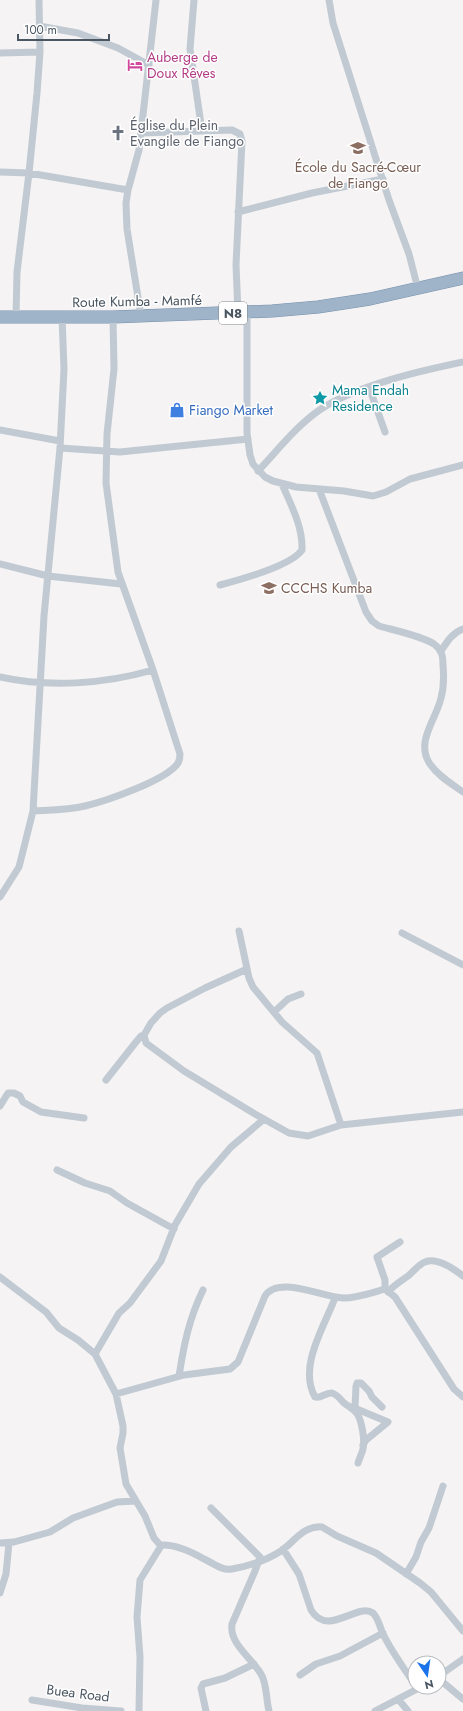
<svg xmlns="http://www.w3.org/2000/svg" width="463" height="1711" font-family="Jost,sans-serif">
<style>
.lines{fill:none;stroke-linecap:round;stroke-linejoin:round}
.trunk-casing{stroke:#7690ad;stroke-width:13}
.minor{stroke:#c1cad2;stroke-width:7}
.trunk{stroke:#9fb4c9;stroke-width:12}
.labels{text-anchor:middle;stroke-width:3;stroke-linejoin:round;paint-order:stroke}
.shield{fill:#fff;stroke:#808990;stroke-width:1}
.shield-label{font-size:13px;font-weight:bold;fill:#4a5661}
.hotel-label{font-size:14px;fill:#b23c85;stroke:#fff;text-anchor:start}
.worship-label{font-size:14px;fill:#5b616d;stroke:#fff;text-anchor:start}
.education-label{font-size:14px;fill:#785e54;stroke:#fff}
.street-label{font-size:14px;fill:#4a5661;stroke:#fff}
.culture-label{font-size:14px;fill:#0d838f;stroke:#fff;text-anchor:start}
.shop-label{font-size:14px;fill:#366cbe;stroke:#fff;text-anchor:start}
</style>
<rect width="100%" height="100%" fill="#f5f3f3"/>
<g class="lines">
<!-- trunk casing -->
<g class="trunk-casing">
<path id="trunk" d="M 0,317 L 113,317 L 272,311 L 318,307 L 370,299 L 463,278"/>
</g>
<!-- minor -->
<path class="minor" d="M 194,0 L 190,49 L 202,131
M 329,0 L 333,23 L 389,200 L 409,254 L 418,289
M 39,26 L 78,33 L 118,48 L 149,65
M 0,53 L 40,52
M 141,133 L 232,130 L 240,134 L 242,141 L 236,265 L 238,313
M 0,172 L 29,173 L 128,190
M 238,212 L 312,193 L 383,179
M 247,313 L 247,433 L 250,455 L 253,464 L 265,477 L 273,481 L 296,487 L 344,491 L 373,496 L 386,492 L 410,479 L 463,465
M 141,316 L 127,229 L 126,203 L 128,190 L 139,150 L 156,0
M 16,317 L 17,272 L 29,173 L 37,93 L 40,52 L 39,0
M 369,387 L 385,432
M 0,430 L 60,441
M 60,448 L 120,452 L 248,439
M 258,471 C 278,450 297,425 321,409 C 358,385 420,371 463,362
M 319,489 L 366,612 L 372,621 L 379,626 C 393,630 422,636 434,644 C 442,650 443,656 443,665 C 444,676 444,687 441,698 C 436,720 415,742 430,764 C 438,776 452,784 463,792
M 0,564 L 48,576 L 121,584
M 220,585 C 239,580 291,566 302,550 C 303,527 291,505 282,484
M 441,651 C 447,642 452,633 463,629
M 0,677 C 49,688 104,684 153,670
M 33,811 C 50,810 68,810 85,806 C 106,801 167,780 178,763 C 180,760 180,756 180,754 L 153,670 L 118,572 L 106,483 L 107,434 L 114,369 L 113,317
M 0,897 L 19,867 L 33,811 L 44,616 L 60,448 L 64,369 L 62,317
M 239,931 L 249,978 L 253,987 L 282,1022 L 317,1053 L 341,1125 L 463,1112
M 402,933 L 463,965
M 247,969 L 205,988 L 167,1008 L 160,1013 L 151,1023 L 144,1035 L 146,1043 L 184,1071 L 255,1114 L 289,1133 L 308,1136 L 341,1125
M 274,1012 L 288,999 L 301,994
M 106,1080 L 136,1042 L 141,1036 L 144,1035
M 0,1106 L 8,1093 L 14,1093 L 20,1096 L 23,1102 L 41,1112 L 84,1118
M 57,1170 L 85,1183 L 110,1191 L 127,1203 L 174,1229
M 0,1277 L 46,1312 L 59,1328 L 78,1340 L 95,1354 L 119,1313 L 130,1303 L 161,1261 L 175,1225 L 199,1184 L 231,1147 L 264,1119
M 385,1289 L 385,1280 L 377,1257 L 400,1242
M 388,1292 C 394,1285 401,1281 408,1276 C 413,1272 419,1264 425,1262 C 437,1257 454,1269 463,1276
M 335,1298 C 324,1327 298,1367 315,1397 C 321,1399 326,1392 332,1393 C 338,1395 340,1399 344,1403 C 349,1407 354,1409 358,1415 C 362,1423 365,1440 363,1449 C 362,1454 359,1459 358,1463
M 95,1354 L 116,1394 L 123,1426 L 123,1433 L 120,1448 L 126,1484 L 145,1516 L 154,1538 L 161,1546 L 140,1580 L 137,1617 L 140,1657 L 139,1711
M 179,1376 C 184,1344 189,1319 203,1290
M 116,1394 L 184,1375 L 230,1369 L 238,1362 L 265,1296 C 278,1275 322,1297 343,1298 C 357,1298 371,1293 385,1289 L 395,1297 L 454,1389 L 463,1397
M 352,1407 L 388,1422 L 366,1440 L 363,1445
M 355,1408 L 356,1386 L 357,1383 L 361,1383 L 369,1391 L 372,1397 L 382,1407
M 211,1508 L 260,1557 L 255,1571 L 232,1624 C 229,1644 252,1658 261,1674 C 267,1683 266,1700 269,1711
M 0,1543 L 14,1542 L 50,1532 L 73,1518 L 117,1502 L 135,1501
M 161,1545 C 175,1544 192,1552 204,1559 C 213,1563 222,1571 232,1569 C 249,1566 267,1560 281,1551 C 294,1542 304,1525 322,1527 L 337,1536 L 376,1553 L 420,1583 L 431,1592 L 463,1631
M 283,1549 L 299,1574 L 311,1610 C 328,1638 357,1602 373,1613 C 378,1618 380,1626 382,1632 C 391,1651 404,1668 415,1685
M 406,1574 L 416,1557 L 421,1542 L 429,1528 L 443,1486
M 0,1593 L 6,1574 L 9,1543
M 300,1675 L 316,1664 L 340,1656 L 383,1633
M 439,1676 L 463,1659
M 439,1679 L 463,1699
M 398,1699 L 408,1711
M 32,1700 L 82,1708 L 121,1711
M 206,1711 L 201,1688 L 203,1684 L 225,1678 L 254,1664
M 375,1711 L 421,1687"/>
<!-- trunk -->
<use href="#trunk" class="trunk"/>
</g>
<!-- icons -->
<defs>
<g id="hotel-bare" transform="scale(1.2)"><path d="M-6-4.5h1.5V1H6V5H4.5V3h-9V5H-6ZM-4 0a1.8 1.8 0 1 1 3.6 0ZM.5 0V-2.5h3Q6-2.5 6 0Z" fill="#d1479c" stroke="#fff" stroke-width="2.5" paint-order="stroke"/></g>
<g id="church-bare" transform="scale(1.2)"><path d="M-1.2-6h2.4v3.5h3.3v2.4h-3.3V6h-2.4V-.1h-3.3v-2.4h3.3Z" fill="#6b7280" stroke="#fff" stroke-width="2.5" paint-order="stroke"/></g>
<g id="school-bare" transform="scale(1.2)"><path d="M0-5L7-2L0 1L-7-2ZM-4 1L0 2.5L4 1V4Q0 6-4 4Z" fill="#8d6e63" stroke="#fff" stroke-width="2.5" paint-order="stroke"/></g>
<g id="sight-bare" transform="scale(1.2)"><path d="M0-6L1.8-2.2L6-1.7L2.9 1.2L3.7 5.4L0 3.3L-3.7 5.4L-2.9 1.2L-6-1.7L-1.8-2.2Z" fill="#0f9aa8" stroke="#fff" stroke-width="2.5" paint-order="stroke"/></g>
<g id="shop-bare" transform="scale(1.2)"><path d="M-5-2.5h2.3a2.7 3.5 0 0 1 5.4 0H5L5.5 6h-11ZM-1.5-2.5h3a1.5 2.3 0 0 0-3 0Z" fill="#3f7fe0" stroke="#fff" stroke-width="2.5" paint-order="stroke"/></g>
<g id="university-bare" transform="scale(1.2)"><path d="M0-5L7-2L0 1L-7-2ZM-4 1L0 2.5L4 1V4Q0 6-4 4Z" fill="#8d6e63" stroke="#fff" stroke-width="2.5" paint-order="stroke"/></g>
</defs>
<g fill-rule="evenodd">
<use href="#hotel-bare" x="135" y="65"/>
<use href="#church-bare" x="118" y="133"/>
<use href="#school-bare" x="358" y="148"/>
<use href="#sight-bare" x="320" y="398"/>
<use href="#shop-bare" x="177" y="410"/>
<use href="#university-bare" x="269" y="588"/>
</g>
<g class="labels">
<!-- shield labels -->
<rect class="shield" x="219" y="302" width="28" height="22" rx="3"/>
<g class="shield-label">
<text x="233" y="318">N8</text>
</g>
<!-- hotel labels -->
<g class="hotel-label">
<text x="147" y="62">Auberge de<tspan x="147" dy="16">Doux Rêves</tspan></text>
</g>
<!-- worship labels -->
<g class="worship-label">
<text x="130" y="130">Église du Plein<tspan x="130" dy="16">Evangile de Fiango</tspan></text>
</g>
<!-- education labels -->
<g class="education-label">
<text x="358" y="172">École du Sacré-Cœur<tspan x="358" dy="16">de Fiango</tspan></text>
<text x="281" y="593" text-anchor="start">CCCHS Kumba</text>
</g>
<!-- street labels -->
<g class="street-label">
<text transform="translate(137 301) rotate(-1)" y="5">Route Kumba - Mamfé</text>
<text transform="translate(78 1693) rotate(7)" y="5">Buea Road</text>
</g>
<!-- culture labels -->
<g class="culture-label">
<text x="332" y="395">Mama Endah<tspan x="332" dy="16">Residence</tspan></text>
</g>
<!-- shop labels -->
<g class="shop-label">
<text x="189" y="415">Fiango Market</text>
</g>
</g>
<!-- north arrow -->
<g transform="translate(427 1675) rotate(167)"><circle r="19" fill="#ffffff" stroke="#b7bbc0"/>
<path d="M0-3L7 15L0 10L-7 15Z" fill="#1a73e8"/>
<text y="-6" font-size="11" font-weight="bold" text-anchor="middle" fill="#4a5661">N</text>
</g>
<!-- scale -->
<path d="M18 34v6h91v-6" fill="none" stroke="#4a5661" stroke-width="2"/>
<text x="24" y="34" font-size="12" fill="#4a5661" stroke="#ffffff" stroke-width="3" paint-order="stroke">100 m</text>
</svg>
